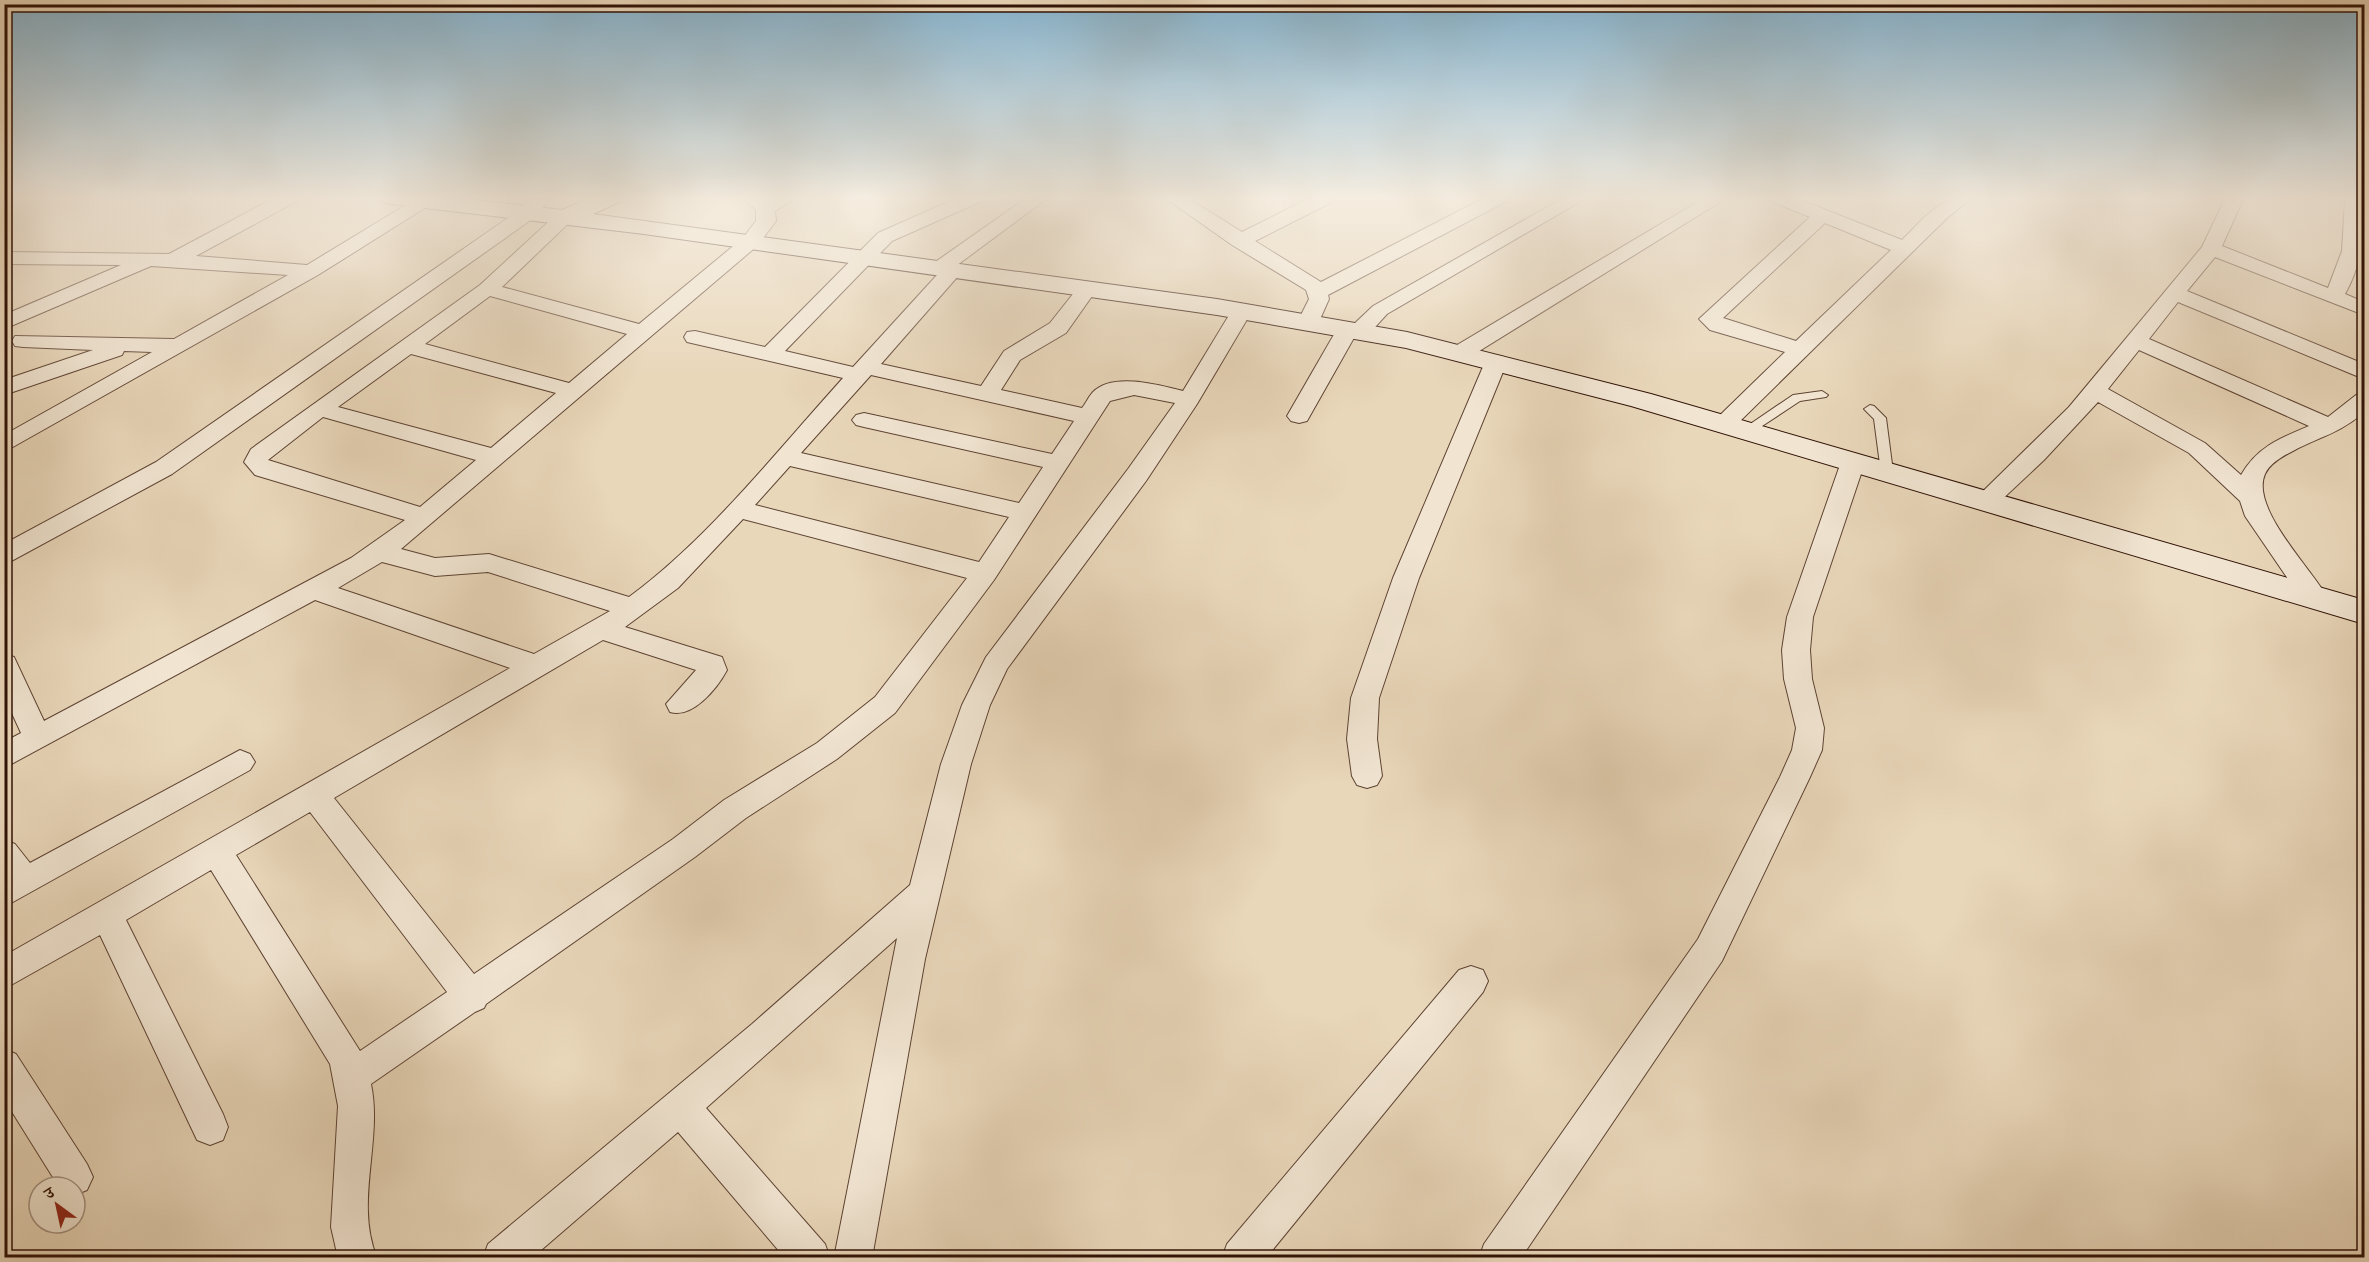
<svg xmlns="http://www.w3.org/2000/svg" width="2369" height="1262" font-family="'Libre Bodoni','Noto Serif Devanagari',serif">
<style>
.lines{fill:none;stroke-linecap:round;stroke-linejoin:round}
.lane-casing{stroke:#5e4333;stroke-width:2}
.street-casing{stroke:#5e4333;stroke-width:2}
.secondary-casing{stroke:#301206;stroke-width:2}
.lane{fill:#f1e5d2;fill-rule:evenodd}
.street{fill:#f1e5d2;fill-rule:evenodd}
.secondary{fill:#f1e5d2;fill-rule:evenodd}
</style>
<rect width="100%" height="100%" fill="#e9d7ba"/>
<filter id="stains"><feTurbulence type="fractalNoise" baseFrequency=".00333" numOctaves="4"/><feColorMatrix values="0 0 0 0 .2 0 0 0 0 .09 0 0 0 0 .02 0 0 0 .5 -.17"/></filter>
<radialGradient id="worn" r=".72"><stop offset=".6" stop-color="#630" stop-opacity="0"/><stop offset="1" stop-color="#630" stop-opacity=".3"/></radialGradient>
<g class="lines">
<!-- lane casing -->
<g class="lane-casing">
<path id="lane" d="M 1822,391 L 1828,395 L 1826,397 L 1800,401 L 1750,434 L 1742,434 L 1740,431 L 1793,395 Z
M 1870,405 L 1874,406 L 1886,418 L 1893,472 L 1887,476 L 1881,472 L 1874,419 L 1864,409 Z"/>
</g>
<!-- street casing -->
<g class="street-casing">
<path id="street" d="M 276,197 L 299,197 L 297,201 L 196,256 L 307,265 L 419,197 L 432,197 L 436,201 L 318,275 L 4,452 L 4,435 L 152,352 L 124,351 L 122,355 L 4,395 L 4,380 L 93,350 L 23,347 L 15,346 L 12,341 L 15,336 L 174,339 L 288,275 L 151,266 L 4,329 L 4,315 L 121,265 L 4,264 L 4,252 L 169,254 Z
M 532,197 L 551,197 L 535,217 L 172,474 L 4,565 L 4,544 L 156,462 L 521,209 Z
M 742,197 L 763,197 L 767,200 L 773,197 L 797,197 L 775,211 L 776,221 L 757,246 L 401,549 L 435,558 L 489,554 L 629,597 C 708,539 776,452 843,378 L 687,342 L 684,337 L 687,332 L 695,331 L 765,347 L 878,233 L 959,197 L 984,197 L 982,201 L 892,241 L 785,351 L 853,367 L 937,275 L 928,269 L 931,265 L 1028,197 L 1049,197 L 956,266 L 962,271 L 959,275 L 881,364 L 981,386 L 1004,351 L 1050,323 L 1080,285 L 1094,285 L 1097,289 L 1066,333 L 1020,360 L 1001,390 L 1082,408 C 1086,403 1089,396 1093,392 C 1113,372 1159,385 1183,391 L 1234,307 L 1248,307 L 1252,311 L 1197,404 L 1146,481 L 1007,669 L 990,705 L 971,764 L 925,959 L 872,1258 L 834,1258 L 897,938 L 706,1108 L 825,1244 L 830,1258 L 785,1258 L 678,1132 L 532,1258 L 483,1258 L 488,1244 L 752,1024 L 910,885 L 941,764 L 962,705 L 986,657 L 1128,469 L 1175,403 L 1134,395 L 1110,401 L 994,580 L 895,713 L 837,759 L 746,818 L 695,857 L 486,1004 L 484,1008 L 475,1012 L 371,1084 C 383,1141 354,1202 377,1258 L 338,1258 L 331,1227 L 338,1106 L 330,1064 L 211,870 L 126,920 L 223,1114 L 228,1127 L 223,1140 L 210,1145 L 197,1140 L 100,935 L 4,989 L 4,956 L 510,668 L 315,600 L 4,768 L 4,742 L 21,733 L 4,696 L 4,654 L 14,657 L 44,721 L 351,558 L 405,520 L 255,475 L 244,462 L 251,449 L 480,285 L 557,214 L 564,212 L 574,218 L 502,287 L 639,324 L 743,238 L 756,221 L 756,210 ZM 490,296 L 627,334 L 569,383 L 425,344 ZM 411,354 L 556,393 L 491,448 L 338,407 ZM 871,375 L 1074,421 L 1052,454 L 864,413 L 856,415 L 852,420 L 856,425 L 864,427 L 1043,467 L 1019,503 L 801,453 ZM 323,417 L 476,460 L 420,507 L 268,460 ZM 790,466 L 1009,517 L 979,562 L 755,505 ZM 743,519 L 967,578 L 875,697 L 817,743 L 724,800 L 673,839 L 474,974 L 334,798 L 603,640 L 696,670 L 666,704 L 670,712 C 692,719 717,689 727,670 L 722,657 L 625,627 L 678,588 ZM 382,562 L 435,576 L 488,572 L 610,611 L 534,654 L 338,588 ZM 310,812 L 447,992 L 360,1051 L 236,855 Z
M 1164,197 L 1186,197 L 1242,232 L 1312,197 L 1336,197 L 1334,201 L 1255,241 L 1321,282 L 1486,197 L 1509,197 L 1507,201 L 1328,295 L 1329,299 L 1317,326 L 1301,326 L 1298,321 L 1309,299 L 1306,290 L 1232,245 Z
M 1565,197 L 1588,197 L 1387,314 L 1367,336 L 1355,336 L 1307,421 L 1299,423 L 1291,421 L 1287,416 L 1340,324 L 1354,324 L 1373,306 Z
M 1706,197 L 1728,197 L 1468,358 L 1452,358 L 1449,353 L 1452,348 Z
M 1768,197 L 1793,197 L 1902,240 C 1926,217 1938,196 1974,197 L 1949,216 L 1732,429 L 1724,431 L 1716,429 L 1712,424 L 1716,419 L 1785,352 L 1710,330 L 1699,319 L 1810,217 L 1770,201 ZM 1825,223 L 1891,250 L 1796,341 L 1723,318 Z
M 2226,197 L 2244,197 L 2222,246 L 2328,288 L 2342,251 L 2345,201 L 2349,197 L 2362,197 L 2364,201 C 2364,235 2362,264 2345,294 L 2364,302 L 2364,315 L 2215,257 L 2187,291 L 2364,364 L 2364,379 L 2178,302 L 2149,339 L 2328,417 L 2356,395 L 2364,393 L 2364,412 C 2339,434 2321,436 2293,451 C 2283,456 2270,463 2265,474 C 2250,508 2311,568 2327,597 L 2323,604 L 2314,607 L 2305,604 L 2245,516 L 2240,501 L 2189,453 L 2098,402 L 2044,460 L 1995,506 L 1986,508 L 1977,506 L 1974,500 L 2069,407 L 2202,247 ZM 2139,350 L 2309,426 C 2280,438 2257,447 2241,475 L 2205,443 L 2108,389 Z
M 1496,355 L 1504,357 L 1507,362 L 1419,578 L 1379,698 L 1377,739 L 1382,776 L 1377,785 L 1367,788 L 1357,785 L 1352,776 L 1347,739 L 1351,698 L 1393,578 L 1485,362 L 1488,357 Z
M 1853,454 L 1861,456 L 1865,462 L 1813,617 L 1810,650 L 1812,679 L 1824,728 L 1822,750 L 1810,777 L 1722,961 L 1521,1258 L 1479,1258 L 1484,1244 L 1698,939 L 1780,777 L 1792,750 L 1796,728 L 1784,679 L 1782,650 L 1787,617 L 1841,462 L 1845,456 Z
M 240,750 L 250,754 L 255,762 L 250,770 L 4,907 L 4,840 L 15,844 L 30,863 Z
M 1471,966 L 1483,970 L 1488,981 L 1483,992 L 1266,1258 L 1222,1258 L 1227,1244 L 1459,970 Z
M 4,1049 L 16,1054 L 87,1164 L 93,1177 L 87,1190 L 75,1195 L 75,1187 L 59,1187 L 4,1099 Z"/>
</g>
<!-- secondary casing -->
<g class="secondary-casing">
<path id="secondary" d="M 379,197 L 449,197 L 562,210 L 592,197 L 622,197 L 619,202 L 593,214 L 1217,299 L 1407,332 L 1651,394 L 2364,600 L 2364,624 L 1631,406 L 1406,348 L 1217,315 L 644,234 L 391,204 L 383,202 Z"/>
</g>
<!-- lane -->
<use href="#lane" class="lane"/>
<!-- street -->
<use href="#street" class="street"/>
<!-- secondary -->
<use href="#secondary" class="secondary"/>
</g>
<!-- sky -->
<linearGradient id="sky" x2="0" y2="1"><stop stop-color="#87b6d2"/><stop offset="0.53" stop-color="#f5ede0"/><stop offset="1" stop-color="#f5ede0" stop-opacity="0"/></linearGradient>
<rect width="2369" height="374" fill="url(#sky)"/>
<!-- margin -->
<rect width="2369" height="1262" fill="none" stroke="#e9d7ba" stroke-width="24"/>
<rect x="6" y="6" width="2357" height="1250" fill="none" stroke="#301206" stroke-width="3"/>
<rect x="12" y="12" width="2345" height="1238" fill="none" stroke="#301206" stroke-width="1.5"/>
<!-- north arrow -->
<g transform="translate(57 1205) rotate(327)"><circle r="28" fill="#f1e5d2" stroke="#a49180" stroke-width="1.5"/>
<path d="M0-4.5L10 22L0 15L-10 22Z" fill="#8f2418"/>
<text y="-9" font-size="16" font-weight="bold" text-anchor="middle" fill="#301206">उ</text>
</g>
<rect width="100%" height="100%" filter="url(#stains)"/>
<rect width="100%" height="100%" fill="url(#worn)"/>
</svg>
